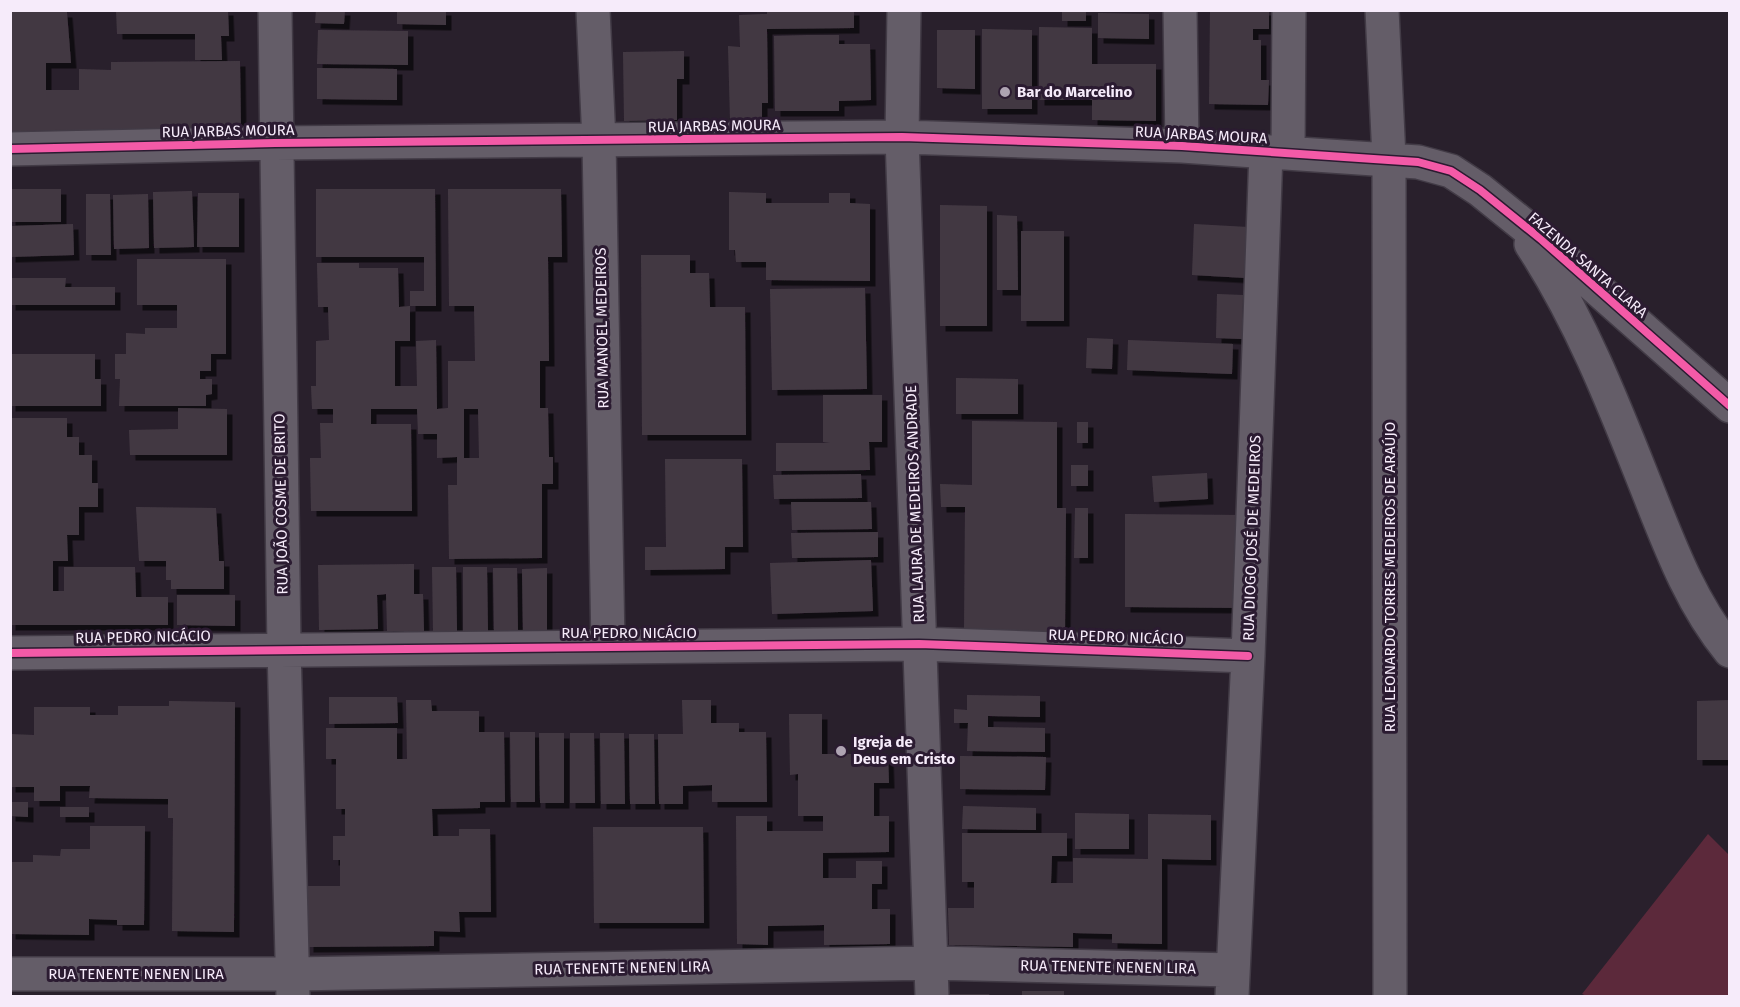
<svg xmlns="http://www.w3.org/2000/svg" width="1740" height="1007" font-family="'Fira Sans',sans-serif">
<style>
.green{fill:#5c293b}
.building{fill:#433943;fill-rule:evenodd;filter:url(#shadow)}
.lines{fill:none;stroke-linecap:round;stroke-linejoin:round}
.minor-casing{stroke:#423b46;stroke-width:36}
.minor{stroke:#645d68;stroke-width:33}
.cycleway-casing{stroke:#2b1b31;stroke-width:11}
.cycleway{stroke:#f35aa7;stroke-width:8}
.poi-dot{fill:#aea4b2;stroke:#2b1b31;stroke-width:2}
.labels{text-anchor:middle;stroke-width:6;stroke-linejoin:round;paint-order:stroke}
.poi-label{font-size:15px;font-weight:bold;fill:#f6ebfa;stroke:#2b1b31;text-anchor:start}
.street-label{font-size:15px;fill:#f6ebfa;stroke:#2b1b31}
</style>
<defs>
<filter id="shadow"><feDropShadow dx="5.5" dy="5.5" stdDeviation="0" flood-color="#0009"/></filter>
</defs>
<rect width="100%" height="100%" fill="#29202c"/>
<!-- green -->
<path class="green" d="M 1708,834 L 1729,855 L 1729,996 L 1587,996 L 1582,994 Z"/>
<!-- building -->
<path class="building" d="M 10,10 L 67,12 L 71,63 L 46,63 L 46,90 L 79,90 L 79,69 L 111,70 L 111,62 L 240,61 L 241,130 L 10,131 Z
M 116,10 L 228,10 L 229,36 L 221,36 L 222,60 L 195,60 L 195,34 L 117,34 Z
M 316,10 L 345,10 L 344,24 L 315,23 Z
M 397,10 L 446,10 L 446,25 L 397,24 Z
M 767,10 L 854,10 L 854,28 L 767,29 L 768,103 L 762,103 L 762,120 L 730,120 L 728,46 L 740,47 L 739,15 L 767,14 Z
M 1062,10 L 1086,10 L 1086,21 L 1062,21 Z
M 1210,10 L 1269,10 L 1269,29 L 1253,29 L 1253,40 L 1261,40 L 1261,80 L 1269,80 L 1268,105 L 1209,104 Z
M 1098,13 L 1149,14 L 1149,39 L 1098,38 Z
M 1039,27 L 1092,28 L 1092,64 L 1156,64 L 1156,121 L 1092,120 L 1092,100 L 1039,100 Z
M 982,29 L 1032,30 L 1032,109 L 982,109 Z
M 318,30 L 408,31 L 408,65 L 317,64 Z
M 937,30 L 975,30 L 975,89 L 937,88 Z
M 808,35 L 839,35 L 839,44 L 870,44 L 871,100 L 839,101 L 839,111 L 775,111 L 774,36 Z
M 684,51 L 684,79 L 677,79 L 677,120 L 624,121 L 623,52 Z
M 317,68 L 397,69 L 397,100 L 317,99 Z
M 10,189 L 61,189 L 61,222 L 10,222 Z
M 316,189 L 435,189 L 436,306 L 410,306 L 410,291 L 424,291 L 424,257 L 316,257 Z
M 448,189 L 561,189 L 562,257 L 548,257 L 549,361 L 540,361 L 540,408 L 548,408 L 549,457 L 553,457 L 553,484 L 542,484 L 542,558 L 449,559 L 448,485 L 457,485 L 457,457 L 437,458 L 437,434 L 418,434 L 417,409 L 371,409 L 371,424 L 411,424 L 412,511 L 311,511 L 310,458 L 321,458 L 320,423 L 333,423 L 333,409 L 312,409 L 311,386 L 316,386 L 316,341 L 329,340 L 328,307 L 318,307 L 317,263 L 359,263 L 359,268 L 398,268 L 399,307 L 410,306 L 410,341 L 395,341 L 395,386 L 417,386 L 416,341 L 436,340 L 437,409 L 448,408 L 448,361 L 475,361 L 474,306 L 449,306 ZM 464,409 L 478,409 L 479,458 L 464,458 Z
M 192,191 L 194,247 L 154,248 L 153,192 Z
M 729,192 L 766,193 L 766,203 L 829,203 L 829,193 L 850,193 L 850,203 L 870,204 L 870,281 L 766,280 L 766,262 L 736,262 L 735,250 L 729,250 Z
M 198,193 L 239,193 L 239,247 L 197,247 Z
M 86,194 L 110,194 L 111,255 L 86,255 Z
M 148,194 L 149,248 L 114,249 L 113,195 Z
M 940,205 L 987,206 L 987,326 L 940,326 Z
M 997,215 L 1017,216 L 1018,290 L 997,290 Z
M 73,224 L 74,255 L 10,257 L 10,226 Z
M 1194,224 L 1248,227 L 1246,278 L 1192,275 Z
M 1021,231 L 1064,231 L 1064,321 L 1021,321 Z
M 641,255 L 690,255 L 690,273 L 709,273 L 710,307 L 745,307 L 746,435 L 642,435 Z
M 137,259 L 226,259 L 226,354 L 211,354 L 211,371 L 200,371 L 200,379 L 212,379 L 212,394 L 206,395 L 206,406 L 119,406 L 120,379 L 115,379 L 115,354 L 126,354 L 126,333 L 145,334 L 145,328 L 177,328 L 177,305 L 137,305 Z
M 10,278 L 66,278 L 65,287 L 115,287 L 115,305 L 10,305 Z
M 865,288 L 867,389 L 772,390 L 770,289 Z
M 1217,294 L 1243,295 L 1242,339 L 1216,338 Z
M 1087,338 L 1113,339 L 1112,369 L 1086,368 Z
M 1128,340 L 1233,344 L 1232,374 L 1127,370 Z
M 10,354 L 95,354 L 95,379 L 101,379 L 101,406 L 10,406 Z
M 956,378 L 1018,379 L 1018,414 L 956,414 Z
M 823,395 L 882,395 L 882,442 L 869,442 L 870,470 L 776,471 L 776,443 L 830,443 L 823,442 Z
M 178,408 L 227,409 L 227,455 L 130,455 L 129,430 L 178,429 Z
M 10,418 L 67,418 L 67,437 L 79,437 L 79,455 L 92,455 L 92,483 L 98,483 L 98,507 L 79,507 L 79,535 L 67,535 L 68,561 L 53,561 L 53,591 L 64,591 L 64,567 L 135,567 L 136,597 L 168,597 L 168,625 L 10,625 Z
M 972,421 L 1057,422 L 1057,508 L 1066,508 L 1065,634 L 964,633 L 965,507 L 941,507 L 940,484 L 972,485 Z
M 1077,422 L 1088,422 L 1088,443 L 1077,443 Z
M 665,459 L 742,459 L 743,547 L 725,547 L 725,569 L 645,570 L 645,547 L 666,547 Z
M 1071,465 L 1088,465 L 1088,486 L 1071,486 Z
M 1207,473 L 1208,499 L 1154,502 L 1152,476 Z
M 861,474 L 862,498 L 774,499 L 773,475 Z
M 791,502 L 871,502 L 872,529 L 792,530 Z
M 136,507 L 216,508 L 219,561 L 224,561 L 224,589 L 171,589 L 171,580 L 166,580 L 166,561 L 139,561 Z
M 1075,508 L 1088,508 L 1088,558 L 1074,558 Z
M 1125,514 L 1243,515 L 1243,608 L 1125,607 Z
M 878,532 L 878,557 L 792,558 L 791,533 Z
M 871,560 L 873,611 L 772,614 L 770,563 Z
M 414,564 L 414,594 L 423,594 L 424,631 L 387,631 L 386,594 L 377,595 L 378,629 L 319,630 L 318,565 Z
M 432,567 L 456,567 L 457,631 L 433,631 Z
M 463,567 L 487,567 L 488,632 L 463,632 Z
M 493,568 L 517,568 L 518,632 L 494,632 Z
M 547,568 L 547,633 L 523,633 L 522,569 Z
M 177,595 L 235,595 L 235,626 L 177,625 Z
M 967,695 L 1040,696 L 1040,717 L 988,716 L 988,727 L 1045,728 L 1045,752 L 967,751 L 968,723 L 954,723 L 954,709 L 967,710 Z
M 329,697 L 397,697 L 398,723 L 329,724 Z
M 406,700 L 431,700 L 432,711 L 479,711 L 479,732 L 504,732 L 505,802 L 480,802 L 480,808 L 432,809 L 433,836 L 459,836 L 459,829 L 490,829 L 491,912 L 459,912 L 460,932 L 434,931 L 434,946 L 308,947 L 308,886 L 340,886 L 340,860 L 333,860 L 333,836 L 345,836 L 345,809 L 336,809 L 336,759 L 326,759 L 326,728 L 397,728 L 397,759 L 407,759 Z
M 682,700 L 711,700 L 711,723 L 739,723 L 739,732 L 766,732 L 767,802 L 712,802 L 712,785 L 683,786 L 683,804 L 659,804 L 658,734 L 683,734 Z
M 1730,700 L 1730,760 L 1697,760 L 1697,701 Z
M 169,701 L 235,702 L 234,932 L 172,931 L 173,818 L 168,818 L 168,799 L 89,798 L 90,786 L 60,786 L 60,801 L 34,801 L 34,787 L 10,787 L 10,734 L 34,735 L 34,707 L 90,707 L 90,715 L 118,715 L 118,706 L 169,706 Z
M 789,714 L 822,714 L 822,754 L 888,754 L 889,783 L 874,783 L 874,816 L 889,816 L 889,852 L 823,853 L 823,878 L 856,878 L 856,861 L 882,861 L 882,884 L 872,884 L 872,909 L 890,909 L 890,944 L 824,945 L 824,925 L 768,926 L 768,945 L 737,944 L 736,816 L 767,816 L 767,831 L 823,831 L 823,816 L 798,816 L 798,774 L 790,775 Z
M 510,732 L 535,732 L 535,802 L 511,802 Z
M 539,733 L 564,733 L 564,803 L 540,803 Z
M 570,733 L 594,733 L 595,803 L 570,803 Z
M 600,733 L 624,733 L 625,804 L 601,804 Z
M 629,734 L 654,734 L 655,804 L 630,804 Z
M 960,756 L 1046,757 L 1045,790 L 960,789 Z
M 10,802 L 28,802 L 28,817 L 10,816 Z
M 963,806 L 1036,808 L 1036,830 L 962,829 Z
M 60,807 L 89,807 L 89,817 L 60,817 Z
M 1075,813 L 1129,814 L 1129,849 L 1075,849 Z
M 1148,814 L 1211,815 L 1211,860 L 1162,859 L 1162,944 L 1112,943 L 1112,934 L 1073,933 L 1073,947 L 949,945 L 948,908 L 974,908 L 974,882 L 962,882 L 962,833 L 1067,833 L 1067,856 L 1052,856 L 1051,883 L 1073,883 L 1073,858 L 1148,859 Z
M 90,826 L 145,826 L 144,925 L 117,925 L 117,920 L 89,919 L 89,935 L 10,934 L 10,862 L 33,862 L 33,855 L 60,856 L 61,849 L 90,849 Z
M 593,827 L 703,827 L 704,923 L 594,923 Z
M 1022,991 L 1064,991 L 1064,996 L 1022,996 Z
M 950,994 L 989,994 L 990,996 L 950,996 Z"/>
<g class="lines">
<!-- minor casing -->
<g class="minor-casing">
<path id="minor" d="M 275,10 L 284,648 L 293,996
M 593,10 L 599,141 L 608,646
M 904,10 L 902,137 L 932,996
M 1180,10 L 1182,146
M 1382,10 L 1389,158 L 1390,996
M 10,149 L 275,143 L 902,137 L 1182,146 L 1418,162 L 1451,171 L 1480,190 L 1542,240 L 1730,406
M 1288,153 L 1289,10
M 1531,244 C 1579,317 1612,400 1644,481 C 1668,541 1689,601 1730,651
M 10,653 L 919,644 L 1248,656
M 10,974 L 293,974 L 932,963 L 1233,970
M 1232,996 L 1248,656 L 1266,152"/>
</g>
<!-- minor -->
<use href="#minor" class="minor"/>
<!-- cycleway casing -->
<g class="cycleway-casing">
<path id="cycleway" d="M 10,149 L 275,143 L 902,137 L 1182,146 L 1418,162 L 1451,171 L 1480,190 L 1542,240 L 1730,406
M 10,653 L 919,644 L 1248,656"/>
</g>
<!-- cycleway -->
<use href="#cycleway" class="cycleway"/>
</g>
<!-- markers -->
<g class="poi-dot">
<circle cx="1005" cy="92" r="6"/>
<circle cx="841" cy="751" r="6"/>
</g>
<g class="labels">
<!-- poi labels -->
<g class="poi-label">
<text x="1017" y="97">Bar do Marcelino</text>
<text x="853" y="747">Igreja de<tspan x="853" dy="17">Deus em Cristo</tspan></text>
</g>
<!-- street labels -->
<g class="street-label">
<text transform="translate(714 126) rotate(-1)" y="5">RUA JARBAS MOURA</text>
<text transform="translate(228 131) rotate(-1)" y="5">RUA JARBAS MOURA</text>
<text transform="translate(1201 135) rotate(3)" y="5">RUA JARBAS MOURA</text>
<text transform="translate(1588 265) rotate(41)" y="5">FAZENDA SANTA CLARA</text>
<text transform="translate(602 328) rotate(-91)" y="5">RUA MANOEL MEDEIROS</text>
<text transform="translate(281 504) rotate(-91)" y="5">RUA JOÃO COSME DE BRITO</text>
<text transform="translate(915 504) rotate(-92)" y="5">RUA LAURA DE MEDEIROS ANDRADE</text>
<text transform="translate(1252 538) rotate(-88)" y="5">RUA DIOGO JOSÉ DE MEDEIROS</text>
<text transform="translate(1390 577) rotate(-90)" y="5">RUA LEONARDO TORRES MEDEIROS DE ARAÚJO</text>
<text x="629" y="638">RUA PEDRO NICÁCIO</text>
<text transform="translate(143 637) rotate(-1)" y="5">RUA PEDRO NICÁCIO</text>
<text transform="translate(1116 637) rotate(2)" y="5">RUA PEDRO NICÁCIO</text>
<text transform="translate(1108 967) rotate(1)" y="5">RUA TENENTE NENEN LIRA</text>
<text transform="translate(622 968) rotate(-1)" y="5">RUA TENENTE NENEN LIRA</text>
<text x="136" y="979">RUA TENENTE NENEN LIRA</text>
</g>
</g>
<!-- border -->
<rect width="1740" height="1007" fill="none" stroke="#f6ebfa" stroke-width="24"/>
</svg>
